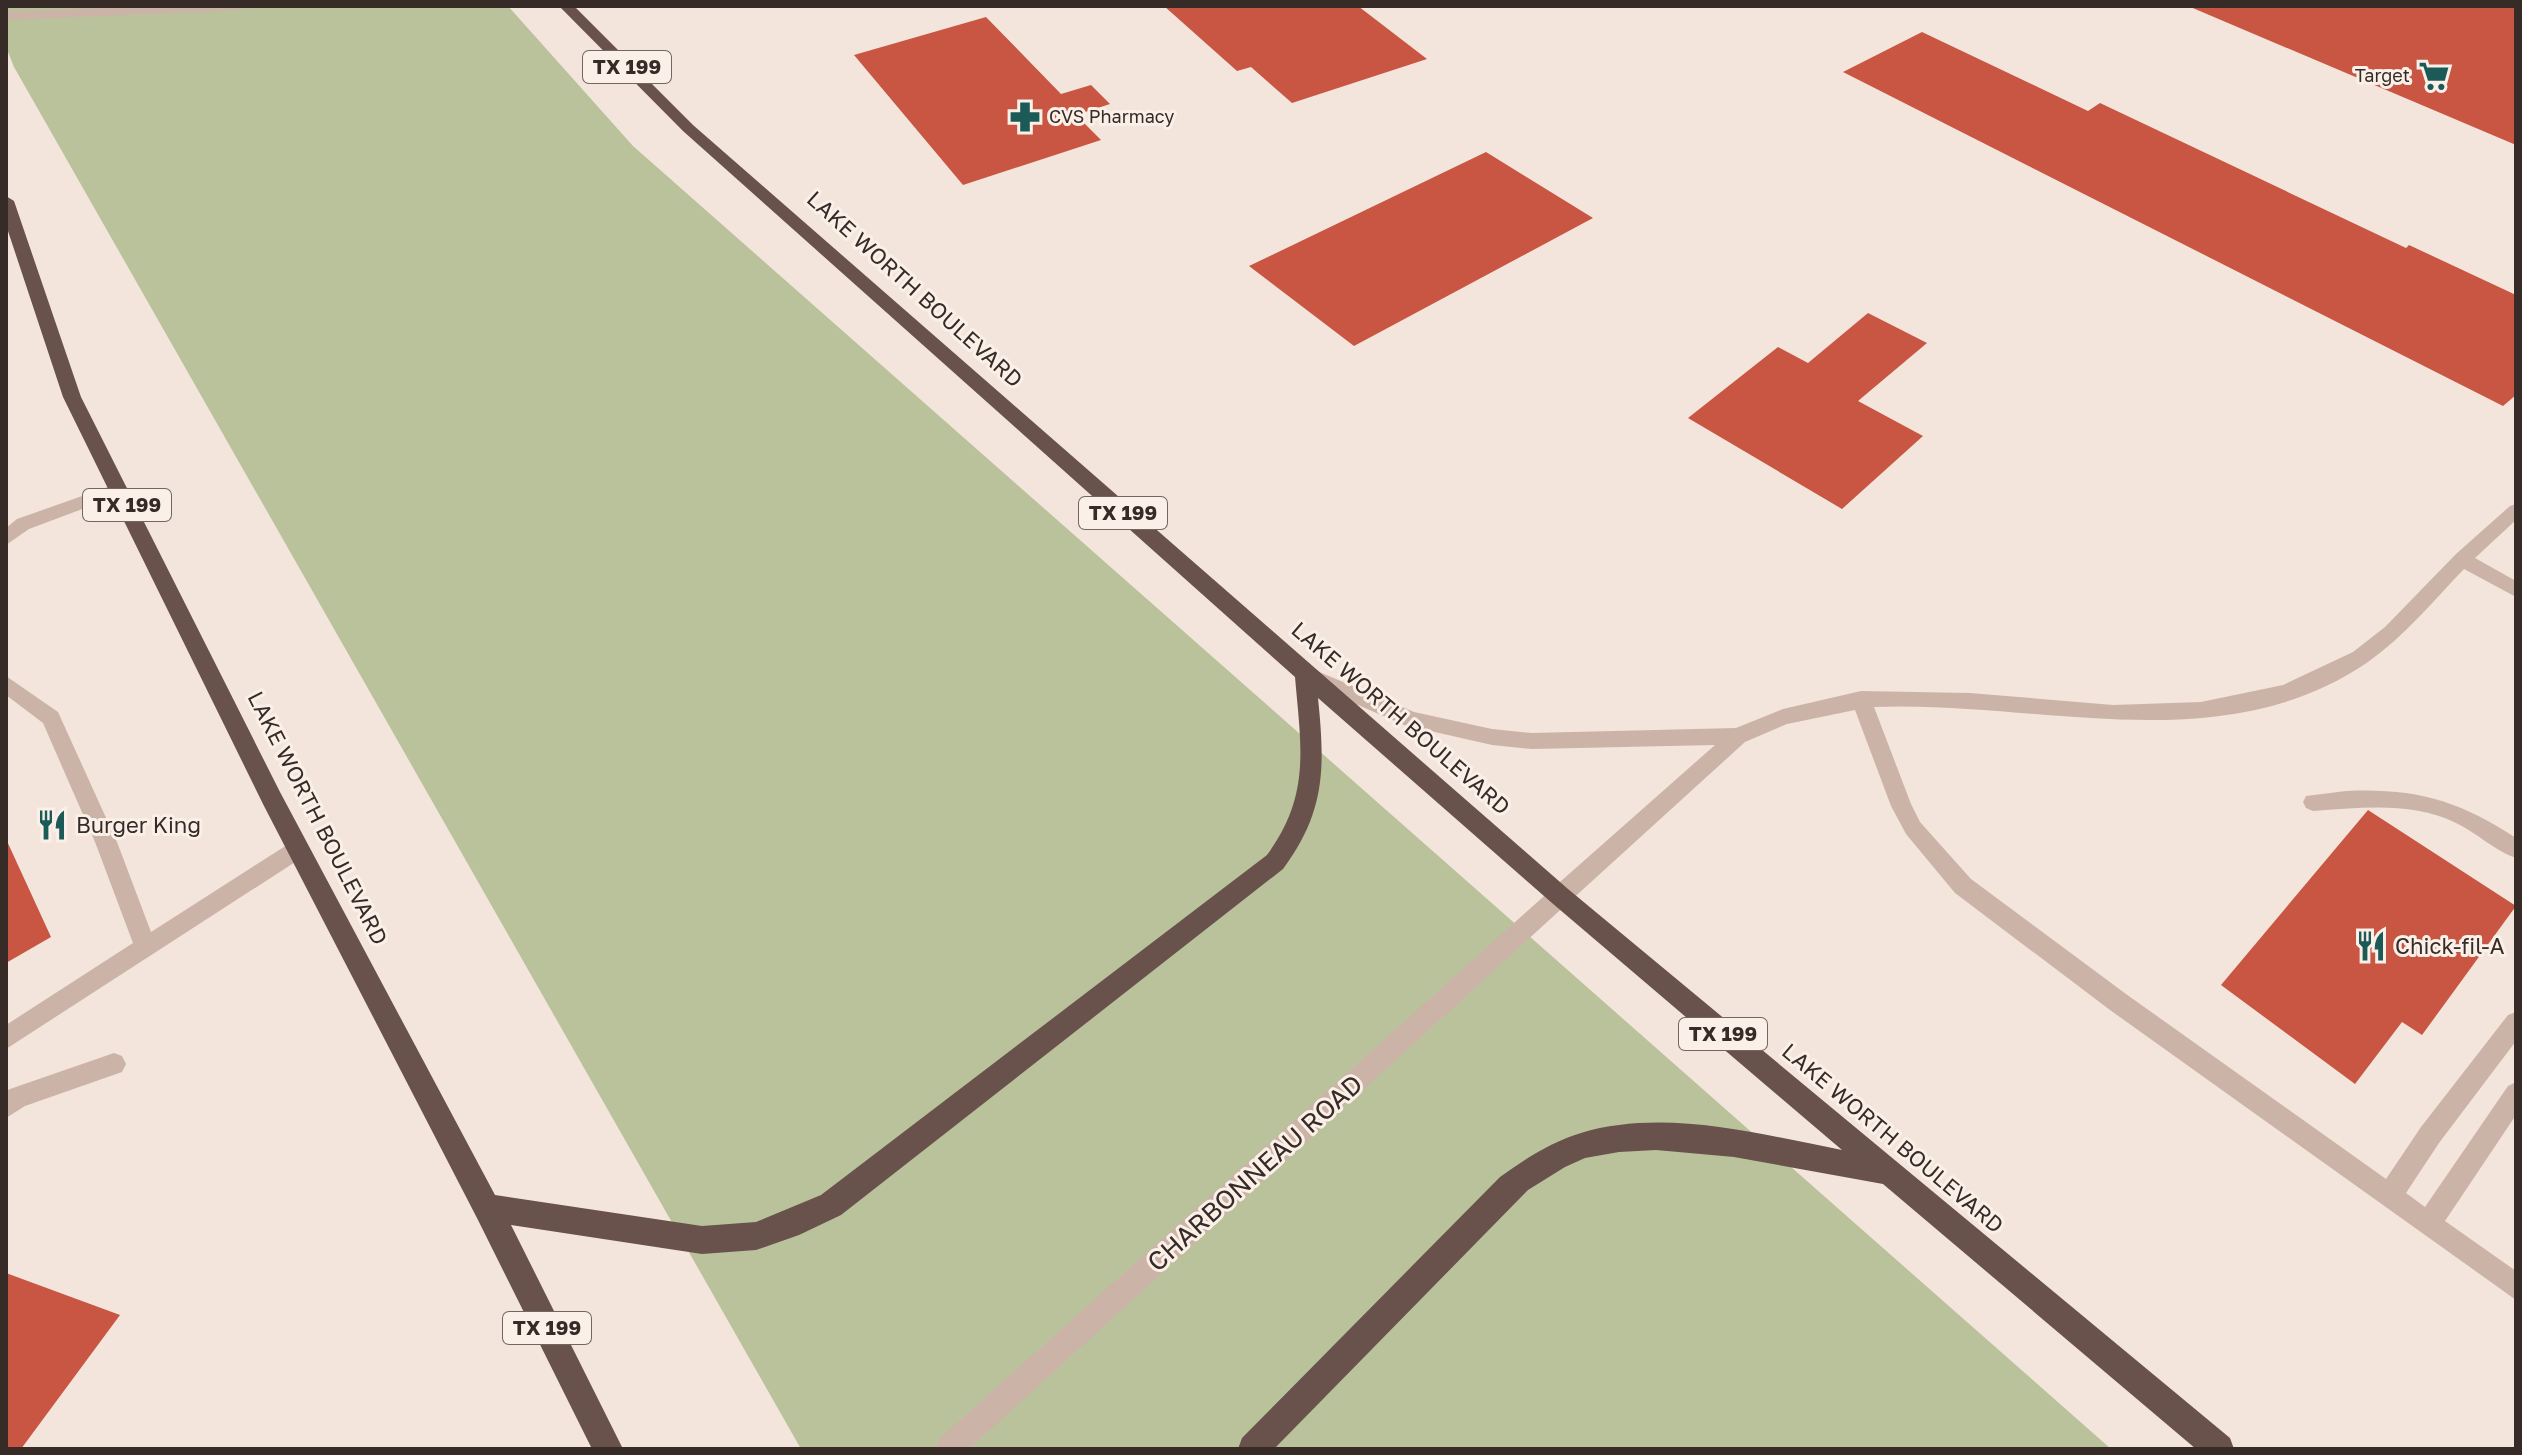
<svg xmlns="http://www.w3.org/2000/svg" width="2522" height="1455" font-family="'Golos Text',sans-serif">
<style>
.green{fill:#b9c29b}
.building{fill:#c95643}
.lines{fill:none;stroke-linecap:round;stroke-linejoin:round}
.service{fill:#cbb4a7;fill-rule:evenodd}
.minor{fill:#cbb4a7;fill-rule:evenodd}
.tertiary{fill:#cbb4a7;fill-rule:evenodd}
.trunk{fill:#69524c;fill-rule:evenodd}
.labels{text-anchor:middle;stroke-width:6;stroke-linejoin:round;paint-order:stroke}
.far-poi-label{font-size:18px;fill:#372b28;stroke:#faf0e8;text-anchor:end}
.shield{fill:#faf0e8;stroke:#726662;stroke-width:2}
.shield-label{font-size:20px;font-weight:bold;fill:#372b28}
.street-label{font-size:22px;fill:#372b28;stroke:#faf0e8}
.poi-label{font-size:22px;fill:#372b28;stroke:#faf0e8;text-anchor:start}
.near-street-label{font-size:26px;fill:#372b28;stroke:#faf0e8}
</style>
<rect width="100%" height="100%" fill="#f3e5db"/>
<!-- green -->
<path class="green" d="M 6,6 L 508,6 L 633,146 L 2111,1449 L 801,1449 L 14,67 L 6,47 Z"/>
<!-- building -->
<path class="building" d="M 1164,6 L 1358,6 L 1427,59 L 1292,103 L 1251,67 L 1237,71 Z
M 2188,6 L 2516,6 L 2516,145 Z
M 986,17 L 1061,94 L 1091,85 L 1110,104 L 1076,115 L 1101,140 L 963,185 L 854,55 Z
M 1922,32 L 2088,111 L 2100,103 L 2406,248 L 2409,245 L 2516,295 L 2516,395 L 2503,406 L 1843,72 Z
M 1486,152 L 1593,218 L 1354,346 L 1249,266 Z
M 1868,313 L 1927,343 L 1858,401 L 1923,436 L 1842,509 L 1688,418 L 1778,347 L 1808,363 Z
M 2368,810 L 2516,906 L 2422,1035 L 2402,1022 L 2355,1084 L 2221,985 Z
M 6,839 L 51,937 L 6,963 Z
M 6,1273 L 120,1315 L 21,1449 L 6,1449 Z"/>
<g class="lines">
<!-- service -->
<path class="service" d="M 119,483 L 125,485 L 128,489 L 125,493 L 29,529 L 6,545 L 6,528 L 17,519 Z
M 2516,504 L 2516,520 L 2475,558 L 2516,581 L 2516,597 L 2464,569 C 2433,601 2405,636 2368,662 C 2221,763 2037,700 1874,707 L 1911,804 L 1920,822 L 1971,879 L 2126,994 L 2386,1179 L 2421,1127 L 2508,1015 L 2516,1012 L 2516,1041 L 2439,1143 L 2406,1193 L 2425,1207 L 2508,1086 L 2516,1082 L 2516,1115 L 2445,1221 L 2516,1271 L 2516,1300 L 2110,1010 L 1955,893 L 1906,834 L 1891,806 L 1855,710 L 1787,724 L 1745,742 L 1568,903 L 1560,906 L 1552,903 L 1549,896 L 1552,889 L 1715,745 L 1532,749 L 1492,745 L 1404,725 L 1310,684 L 1307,679 L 1310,674 L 1317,671 L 1414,712 L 1492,729 L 1532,733 L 1736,728 L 1783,709 L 1861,691 L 1970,693 L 2113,705 L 2201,702 L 2283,685 L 2353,652 L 2385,627 L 2456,554 L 2510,506 Z
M 6,676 L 58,712 L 117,842 L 151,932 L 290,843 L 298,840 L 306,843 L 309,849 L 306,855 L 6,1049 L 6,1025 L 133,943 L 95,842 L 43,723 L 6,695 Z
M 2346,791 C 2415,788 2458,800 2516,838 L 2516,858 C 2495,851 2477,833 2456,823 C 2412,801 2360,808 2313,811 L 2306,808 L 2303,802 L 2306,796 Z
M 114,1053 L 122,1056 L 126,1064 L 122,1072 L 25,1106 L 6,1118 L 6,1091 L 10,1089 Z"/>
<!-- minor -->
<path class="minor" d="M 154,6 L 247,6 L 241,10 L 6,20 L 6,12 Z"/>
<!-- tertiary -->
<path class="tertiary" d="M 1560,886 L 1568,889 L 1571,896 L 1568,903 L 969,1449 L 935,1449 L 939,1439 L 1552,889 Z"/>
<!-- trunk -->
<path class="trunk" d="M 559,6 L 574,6 L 693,125 L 1568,889 L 2230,1438 L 2234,1449 L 2196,1449 L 1883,1184 L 1734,1157 L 1656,1150 L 1619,1152 L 1585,1158 L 1565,1167 L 1528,1190 L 1274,1449 L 1238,1449 L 1242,1438 L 1500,1177 C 1525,1159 1551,1142 1581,1133 C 1664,1108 1760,1134 1842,1150 L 1552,903 L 1318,698 C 1325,767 1326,811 1283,869 L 841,1215 L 799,1235 L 756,1250 L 702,1254 L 511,1225 L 623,1449 L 592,1449 L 477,1218 L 264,806 L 63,397 L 6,225 L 6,196 L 14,201 L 81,397 L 280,792 L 495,1195 L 702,1226 L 756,1222 L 821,1195 L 1267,855 C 1311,795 1301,747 1295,677 L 683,131 Z"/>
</g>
<!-- icons -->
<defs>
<g id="supermarket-bare" transform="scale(2.4)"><path d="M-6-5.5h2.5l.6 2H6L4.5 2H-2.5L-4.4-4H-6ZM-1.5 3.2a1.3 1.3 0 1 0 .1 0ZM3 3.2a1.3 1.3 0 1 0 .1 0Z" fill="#1c5a58" stroke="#faf0e8" stroke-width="2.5" paint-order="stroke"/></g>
<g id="pharmacy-bare" transform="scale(2.4)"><path d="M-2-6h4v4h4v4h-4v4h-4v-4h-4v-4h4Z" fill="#1c5a58" stroke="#faf0e8" stroke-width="2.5" paint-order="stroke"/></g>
<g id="restaurant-bare" transform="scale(2.4)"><path d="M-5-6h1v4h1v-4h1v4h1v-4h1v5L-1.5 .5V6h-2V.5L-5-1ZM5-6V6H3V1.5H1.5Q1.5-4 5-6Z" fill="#1c5a58" stroke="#faf0e8" stroke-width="2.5" paint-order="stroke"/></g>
</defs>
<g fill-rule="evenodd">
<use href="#supermarket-bare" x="2434" y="76"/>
<use href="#pharmacy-bare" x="1025" y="117"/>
<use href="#restaurant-bare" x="52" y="825"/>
<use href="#restaurant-bare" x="2371" y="946"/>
</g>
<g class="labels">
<!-- far-poi labels -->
<g class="far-poi-label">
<text x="2410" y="82">Target</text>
<text x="1049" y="123" text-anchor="start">CVS Pharmacy</text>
</g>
<!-- shield labels -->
<g class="shield">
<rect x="583" y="51" width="88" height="32" rx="6"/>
<rect x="83" y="489" width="88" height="32" rx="6"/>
<rect x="1079" y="497" width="88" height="32" rx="6"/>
<rect x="1679" y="1018" width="88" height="32" rx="6"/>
<rect x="503" y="1312" width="88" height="32" rx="6"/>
</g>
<g class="shield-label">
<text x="627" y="74">TX 199</text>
<text x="127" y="512">TX 199</text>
<text x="1123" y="520">TX 199</text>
<text x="1723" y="1041">TX 199</text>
<text x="547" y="1335">TX 199</text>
</g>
<!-- street labels -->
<g class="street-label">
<text transform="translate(915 289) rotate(42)" y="8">LAKE WORTH BOULEVARD</text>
<text transform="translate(1401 718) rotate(41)" y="8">LAKE WORTH BOULEVARD</text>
<text transform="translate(318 818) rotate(63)" y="8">LAKE WORTH BOULEVARD</text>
<text transform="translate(1893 1138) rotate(40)" y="8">LAKE WORTH BOULEVARD</text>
</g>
<!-- poi labels -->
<g class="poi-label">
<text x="76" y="833">Burger King</text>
<text x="2395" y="954">Chick-fil-A</text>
</g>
<!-- near-street labels -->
<g class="near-street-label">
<text transform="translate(1255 1173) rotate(-42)" y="9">CHARBONNEAU ROAD</text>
</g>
</g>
<!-- border -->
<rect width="2522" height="1455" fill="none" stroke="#372b28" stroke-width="16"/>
</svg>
